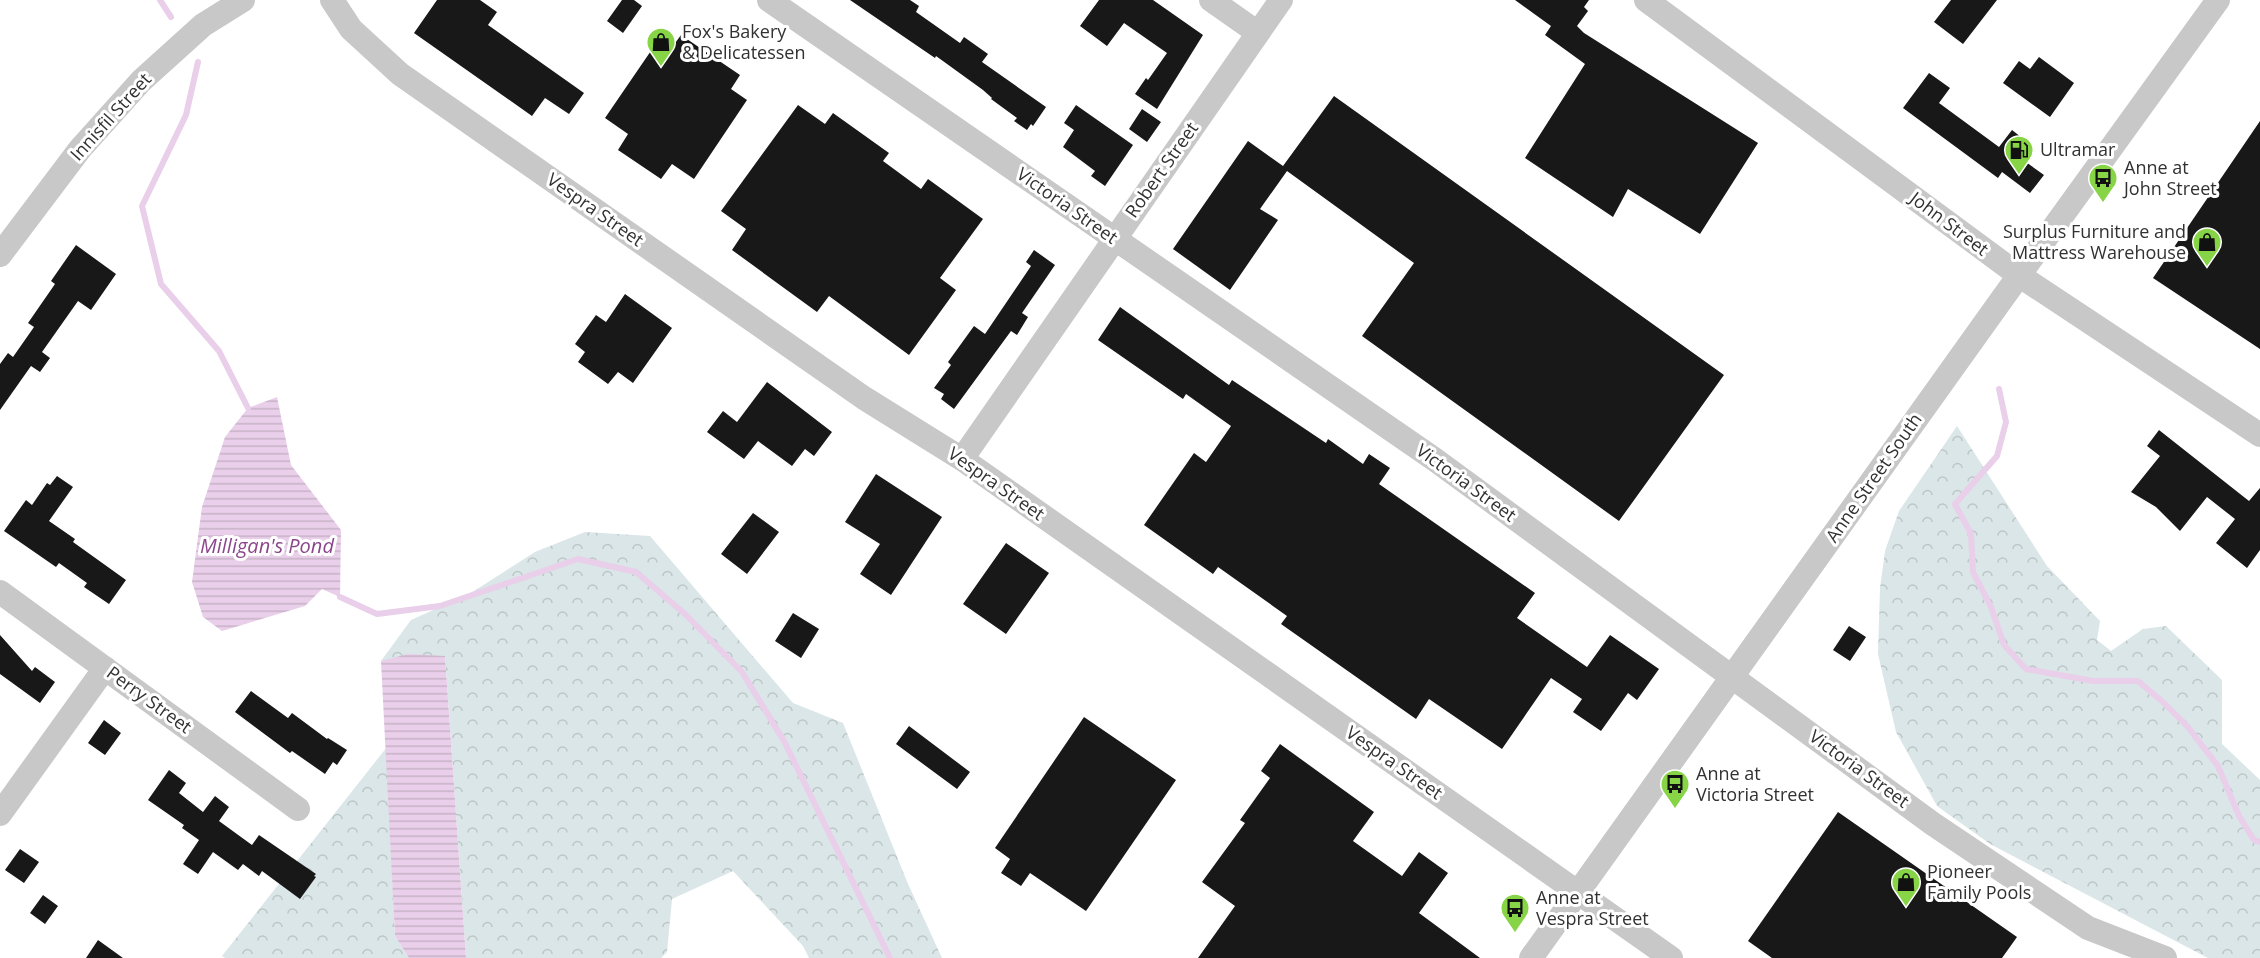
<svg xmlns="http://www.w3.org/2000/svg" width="2260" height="958" font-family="'Open Sans',sans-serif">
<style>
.forest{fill:url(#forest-crowns)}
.water{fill:url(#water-rules)}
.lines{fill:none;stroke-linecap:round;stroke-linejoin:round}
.stream{stroke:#e9cfe9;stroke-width:6}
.building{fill:#181818}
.minor{stroke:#c8c8c8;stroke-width:24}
.labels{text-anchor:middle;stroke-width:6;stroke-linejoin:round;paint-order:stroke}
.poi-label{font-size:18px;fill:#313131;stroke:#fff;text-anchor:start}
.street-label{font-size:18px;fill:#313131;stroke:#fff}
.water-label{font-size:20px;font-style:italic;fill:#8b468b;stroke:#fff}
</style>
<defs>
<pattern id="forest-crowns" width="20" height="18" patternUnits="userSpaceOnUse" patternTransform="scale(1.5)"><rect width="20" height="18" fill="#dae6e7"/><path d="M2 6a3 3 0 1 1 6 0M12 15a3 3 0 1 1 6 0" fill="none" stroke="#bcc6c7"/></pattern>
<pattern id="water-rules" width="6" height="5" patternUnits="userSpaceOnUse" patternTransform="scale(1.5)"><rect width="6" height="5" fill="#e9cfe9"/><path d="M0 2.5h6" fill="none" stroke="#c8b2c8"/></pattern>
</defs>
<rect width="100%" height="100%" fill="#fff"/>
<!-- forest -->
<path class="forest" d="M 1957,426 L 2047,566 L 2100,621 L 2097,640 L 2111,651 L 2143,629 L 2166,626 L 2222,680 L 2222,744 L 2260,780 L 2260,958 L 2208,958 L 1990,844 L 1937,806 L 1896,732 L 1878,654 L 1880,588 L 1885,551 L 1899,511 Z
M 585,532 L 650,536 L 793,703 L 843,723 L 908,884 L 942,958 L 809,958 L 803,946 L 733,871 L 672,899 L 667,952 L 661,958 L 466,958 L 445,656 L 381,661 L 411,620 L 471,593 L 535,552 Z
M 387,747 L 395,936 L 409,958 L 225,958 L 222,956 Z"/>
<!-- water -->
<path class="water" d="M 277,397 L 291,465 L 341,530 L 340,597 L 322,589 L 305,606 L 222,631 L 203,617 L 192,582 L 202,507 L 225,437 L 248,408 Z
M 408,654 L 445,656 L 466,958 L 409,958 L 395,936 L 381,661 Z"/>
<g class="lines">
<!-- stream -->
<path class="stream" d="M 160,0 L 171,17
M 198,62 L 186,115 L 142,206 L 161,284 L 219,351 L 248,408
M 1999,389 L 2006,422 L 1997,456 L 1955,504 L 1971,534 L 1973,572 L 1991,607 L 2004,645 L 2026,669 L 2093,681 L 2138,681 L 2164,703 L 2187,726 L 2218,766 L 2239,816 L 2254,840 L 2260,842
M 340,597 L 377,614 L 440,606 L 578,559 L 636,572 L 685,614 L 742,672 L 784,741 L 890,958"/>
</g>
<!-- building -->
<path class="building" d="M 437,0 L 480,0 L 497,12 L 488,25 L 584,93 L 569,114 L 545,98 L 532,116 L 414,33 Z
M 622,0 L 634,0 L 642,6 L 623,33 L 607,21 Z
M 850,0 L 910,0 L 919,6 L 916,12 L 960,43 L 964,37 L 988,54 L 982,62 L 1046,107 L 1033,126 L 1031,124 L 1027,130 L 1014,121 L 1017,118 L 991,99 L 992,98 L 983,90 L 936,56 L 935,58 Z
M 1099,0 L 1153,0 L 1203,35 L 1157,109 L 1135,94 L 1146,78 L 1148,80 L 1167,53 L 1124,23 L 1107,46 L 1080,26 Z
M 1515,0 L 1589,0 L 1584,7 L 1588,11 L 1577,26 L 1584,33 L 1758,143 L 1700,234 L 1628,189 L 1613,217 L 1525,158 L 1585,64 L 1545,35 L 1551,26 Z
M 1951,0 L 1997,0 L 1963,44 L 1934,22 Z
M 681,35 L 740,75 L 731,89 L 747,100 L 694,179 L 672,164 L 661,179 L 618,150 L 628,134 L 605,118 L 657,42 L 670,50 Z
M 2039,57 L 2074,83 L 2050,117 L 2003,83 L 2019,61 L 2030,69 Z
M 1929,73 L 1950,88 L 1939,103 L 1999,147 L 2012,130 L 2026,141 L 2016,155 L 2044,175 L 2030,193 L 2002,172 L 1998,178 L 1903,108 Z
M 1334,96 L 1724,375 L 1619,521 L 1362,336 L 1414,263 L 1287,171 L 1260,209 L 1278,220 L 1230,290 L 1173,249 L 1248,141 L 1283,166 Z
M 798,105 L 825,124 L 833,113 L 889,153 L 883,161 L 921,189 L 928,179 L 983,219 L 940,278 L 956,290 L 909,355 L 829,296 L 817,312 L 732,250 L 746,229 L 721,211 Z
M 1076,105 L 1133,145 L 1105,186 L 1091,176 L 1095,171 L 1063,147 L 1074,130 L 1064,123 Z
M 1142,109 L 1161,122 L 1147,142 L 1129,129 Z
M 2260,121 L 2260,349 L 2153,278 Z
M 76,245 L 116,274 L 91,310 L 78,301 L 42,352 L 50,358 L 40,372 L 31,366 L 0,410 L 0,364 L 8,353 L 13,357 L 34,327 L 28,323 L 55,284 L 51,281 Z
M 1034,250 L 1055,265 L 1022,313 L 1028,317 L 1017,335 L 1011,331 L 954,409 L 941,399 L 944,394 L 934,388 L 951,365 L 948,362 L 974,326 L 985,334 L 1031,266 L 1026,262 Z
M 625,294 L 672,328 L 633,383 L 618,372 L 608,384 L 578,362 L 585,352 L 575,344 L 596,315 L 606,322 Z
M 1120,307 L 1229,385 L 1232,380 L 1326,443 L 1328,439 L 1363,464 L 1369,454 L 1390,468 L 1379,484 L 1535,593 L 1517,618 L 1587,667 L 1610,635 L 1659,669 L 1637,700 L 1628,693 L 1601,731 L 1573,712 L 1582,699 L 1551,678 L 1502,749 L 1429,699 L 1416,719 L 1281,624 L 1287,616 L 1218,567 L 1213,574 L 1144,525 L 1194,453 L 1206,462 L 1231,426 L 1186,394 L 1183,399 L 1098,340 Z
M 767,382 L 832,432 L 814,456 L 805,449 L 792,466 L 758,441 L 744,459 L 707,432 L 723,411 L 737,422 Z
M 2159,430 L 2249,501 L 2260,488 L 2260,550 L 2247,568 L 2216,543 L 2235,519 L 2207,497 L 2180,531 L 2156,507 L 2131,492 L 2160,456 L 2147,446 Z
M 876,474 L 942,517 L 891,595 L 860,574 L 880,544 L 845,522 Z
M 57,476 L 73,487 L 49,521 L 75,539 L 73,542 L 126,580 L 109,604 L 84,587 L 87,583 L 59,563 L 56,567 L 4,531 L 26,500 L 32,505 L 47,483 L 50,485 Z
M 753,513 L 779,532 L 747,574 L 721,554 Z
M 1006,543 L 1049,573 L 1006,634 L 963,604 Z
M 793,613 L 819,629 L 801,658 L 775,641 Z
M 1849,626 L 1866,637 L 1850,661 L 1833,650 Z
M 0,635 L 32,671 L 35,667 L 55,682 L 40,703 L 0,674 Z
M 251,691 L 288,718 L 292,713 L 327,739 L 328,738 L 347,750 L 337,765 L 333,762 L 325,774 L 292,751 L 290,753 L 235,712 Z
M 1084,717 L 1176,780 L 1086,911 L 1030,873 L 1021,886 L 1001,873 L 1010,859 L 995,848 Z
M 104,720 L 121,733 L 105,755 L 88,743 Z
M 909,726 L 970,772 L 957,789 L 896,744 Z
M 1280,744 L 1374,812 L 1353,841 L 1402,876 L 1419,852 L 1448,873 L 1419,913 L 1480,958 L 1198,958 L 1235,906 L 1202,882 L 1245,823 L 1240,820 L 1270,778 L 1261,771 Z
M 169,770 L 186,783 L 179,793 L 203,812 L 215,796 L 229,807 L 219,821 L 252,845 L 259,835 L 316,874 L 314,876 L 316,877 L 300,899 L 262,871 L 259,876 L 243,864 L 238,870 L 213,852 L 198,874 L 183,864 L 199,840 L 182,828 L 184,825 L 148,800 Z
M 1838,812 L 2017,937 L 2002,958 L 1772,958 L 1748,941 Z
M 20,849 L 39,862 L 24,883 L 5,870 Z
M 43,895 L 58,906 L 45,924 L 30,913 Z
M 98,940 L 123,958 L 86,958 Z"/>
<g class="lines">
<!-- minor -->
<path class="minor" d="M 332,0 L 351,29 L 400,74 L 864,398 L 962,459 L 1671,958
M 769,0 L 1434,459 L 1933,824 L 2088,928 L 2165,958
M 1211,0 L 1258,33
M 1646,0 L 2020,276 L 2260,435
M 0,255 L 80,149 L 141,81 L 203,25 L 243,0
M 962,459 L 1281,0
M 0,592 L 298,809
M 0,814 L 105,668
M 1531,958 L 2002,299 L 2218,0"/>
</g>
<!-- icons -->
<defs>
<g id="shop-pin" transform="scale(1.5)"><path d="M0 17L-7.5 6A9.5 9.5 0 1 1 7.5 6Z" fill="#87d446" stroke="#fff"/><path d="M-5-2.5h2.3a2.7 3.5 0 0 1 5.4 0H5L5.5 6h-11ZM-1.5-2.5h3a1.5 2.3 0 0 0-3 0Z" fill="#111"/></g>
<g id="fuel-pin" transform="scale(1.5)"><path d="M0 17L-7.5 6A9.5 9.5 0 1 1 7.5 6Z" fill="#87d446" stroke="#fff"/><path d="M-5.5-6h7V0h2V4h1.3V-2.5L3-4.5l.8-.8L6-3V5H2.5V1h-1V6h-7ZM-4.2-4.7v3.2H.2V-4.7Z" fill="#111"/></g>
<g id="bus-pin" transform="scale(1.5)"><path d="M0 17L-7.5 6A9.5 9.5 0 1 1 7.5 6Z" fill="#87d446" stroke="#fff"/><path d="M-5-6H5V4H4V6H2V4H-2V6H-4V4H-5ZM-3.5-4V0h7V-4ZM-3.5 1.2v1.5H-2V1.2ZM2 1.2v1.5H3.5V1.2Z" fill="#111"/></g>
</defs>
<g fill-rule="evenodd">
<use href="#shop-pin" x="661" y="42"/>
<use href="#fuel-pin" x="2019" y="150"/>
<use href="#bus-pin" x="2103" y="178"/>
<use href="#shop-pin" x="2207" y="242"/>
<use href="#bus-pin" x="1675" y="784"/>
<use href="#shop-pin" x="1906" y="882"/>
<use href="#bus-pin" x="1515" y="908"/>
</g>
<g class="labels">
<!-- poi labels -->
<g class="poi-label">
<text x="682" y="38">Fox's Bakery<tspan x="682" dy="21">&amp; Delicatessen</tspan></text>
<text x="2040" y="156">Ultramar</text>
<text x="2124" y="174">Anne at<tspan x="2124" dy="21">John Street</tspan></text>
<text x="2186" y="238" text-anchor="end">Surplus Furniture and<tspan x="2186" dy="21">Mattress Warehouse</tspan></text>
<text x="1696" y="780">Anne at<tspan x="1696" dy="21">Victoria Street</tspan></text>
<text x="1927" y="878">Pioneer<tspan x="1927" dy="21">Family Pools</tspan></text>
<text x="1536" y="904">Anne at<tspan x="1536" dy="21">Vespra Street</tspan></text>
</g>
<!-- street labels -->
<g class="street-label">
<text transform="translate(111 117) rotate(-48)" y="6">Innisfil Street</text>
<text transform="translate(1162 170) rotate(-55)" y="6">Robert Street</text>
<text transform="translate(1067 206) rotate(35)" y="6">Victoria Street</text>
<text transform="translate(595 210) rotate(35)" y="6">Vespra Street</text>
<text transform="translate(1949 224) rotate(37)" y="6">John Street</text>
<text transform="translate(1874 478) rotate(-55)" y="6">Anne Street South</text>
<text transform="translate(1466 483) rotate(36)" y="6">Victoria Street</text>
<text transform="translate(996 484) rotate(35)" y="6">Vespra Street</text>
<text transform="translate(149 700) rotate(36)" y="6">Perry Street</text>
<text transform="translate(1394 763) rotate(35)" y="6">Vespra Street</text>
<text transform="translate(1859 769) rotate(36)" y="6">Victoria Street</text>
</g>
<!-- water labels -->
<g class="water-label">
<text x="267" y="553">Milligan's Pond</text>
</g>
</g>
</svg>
